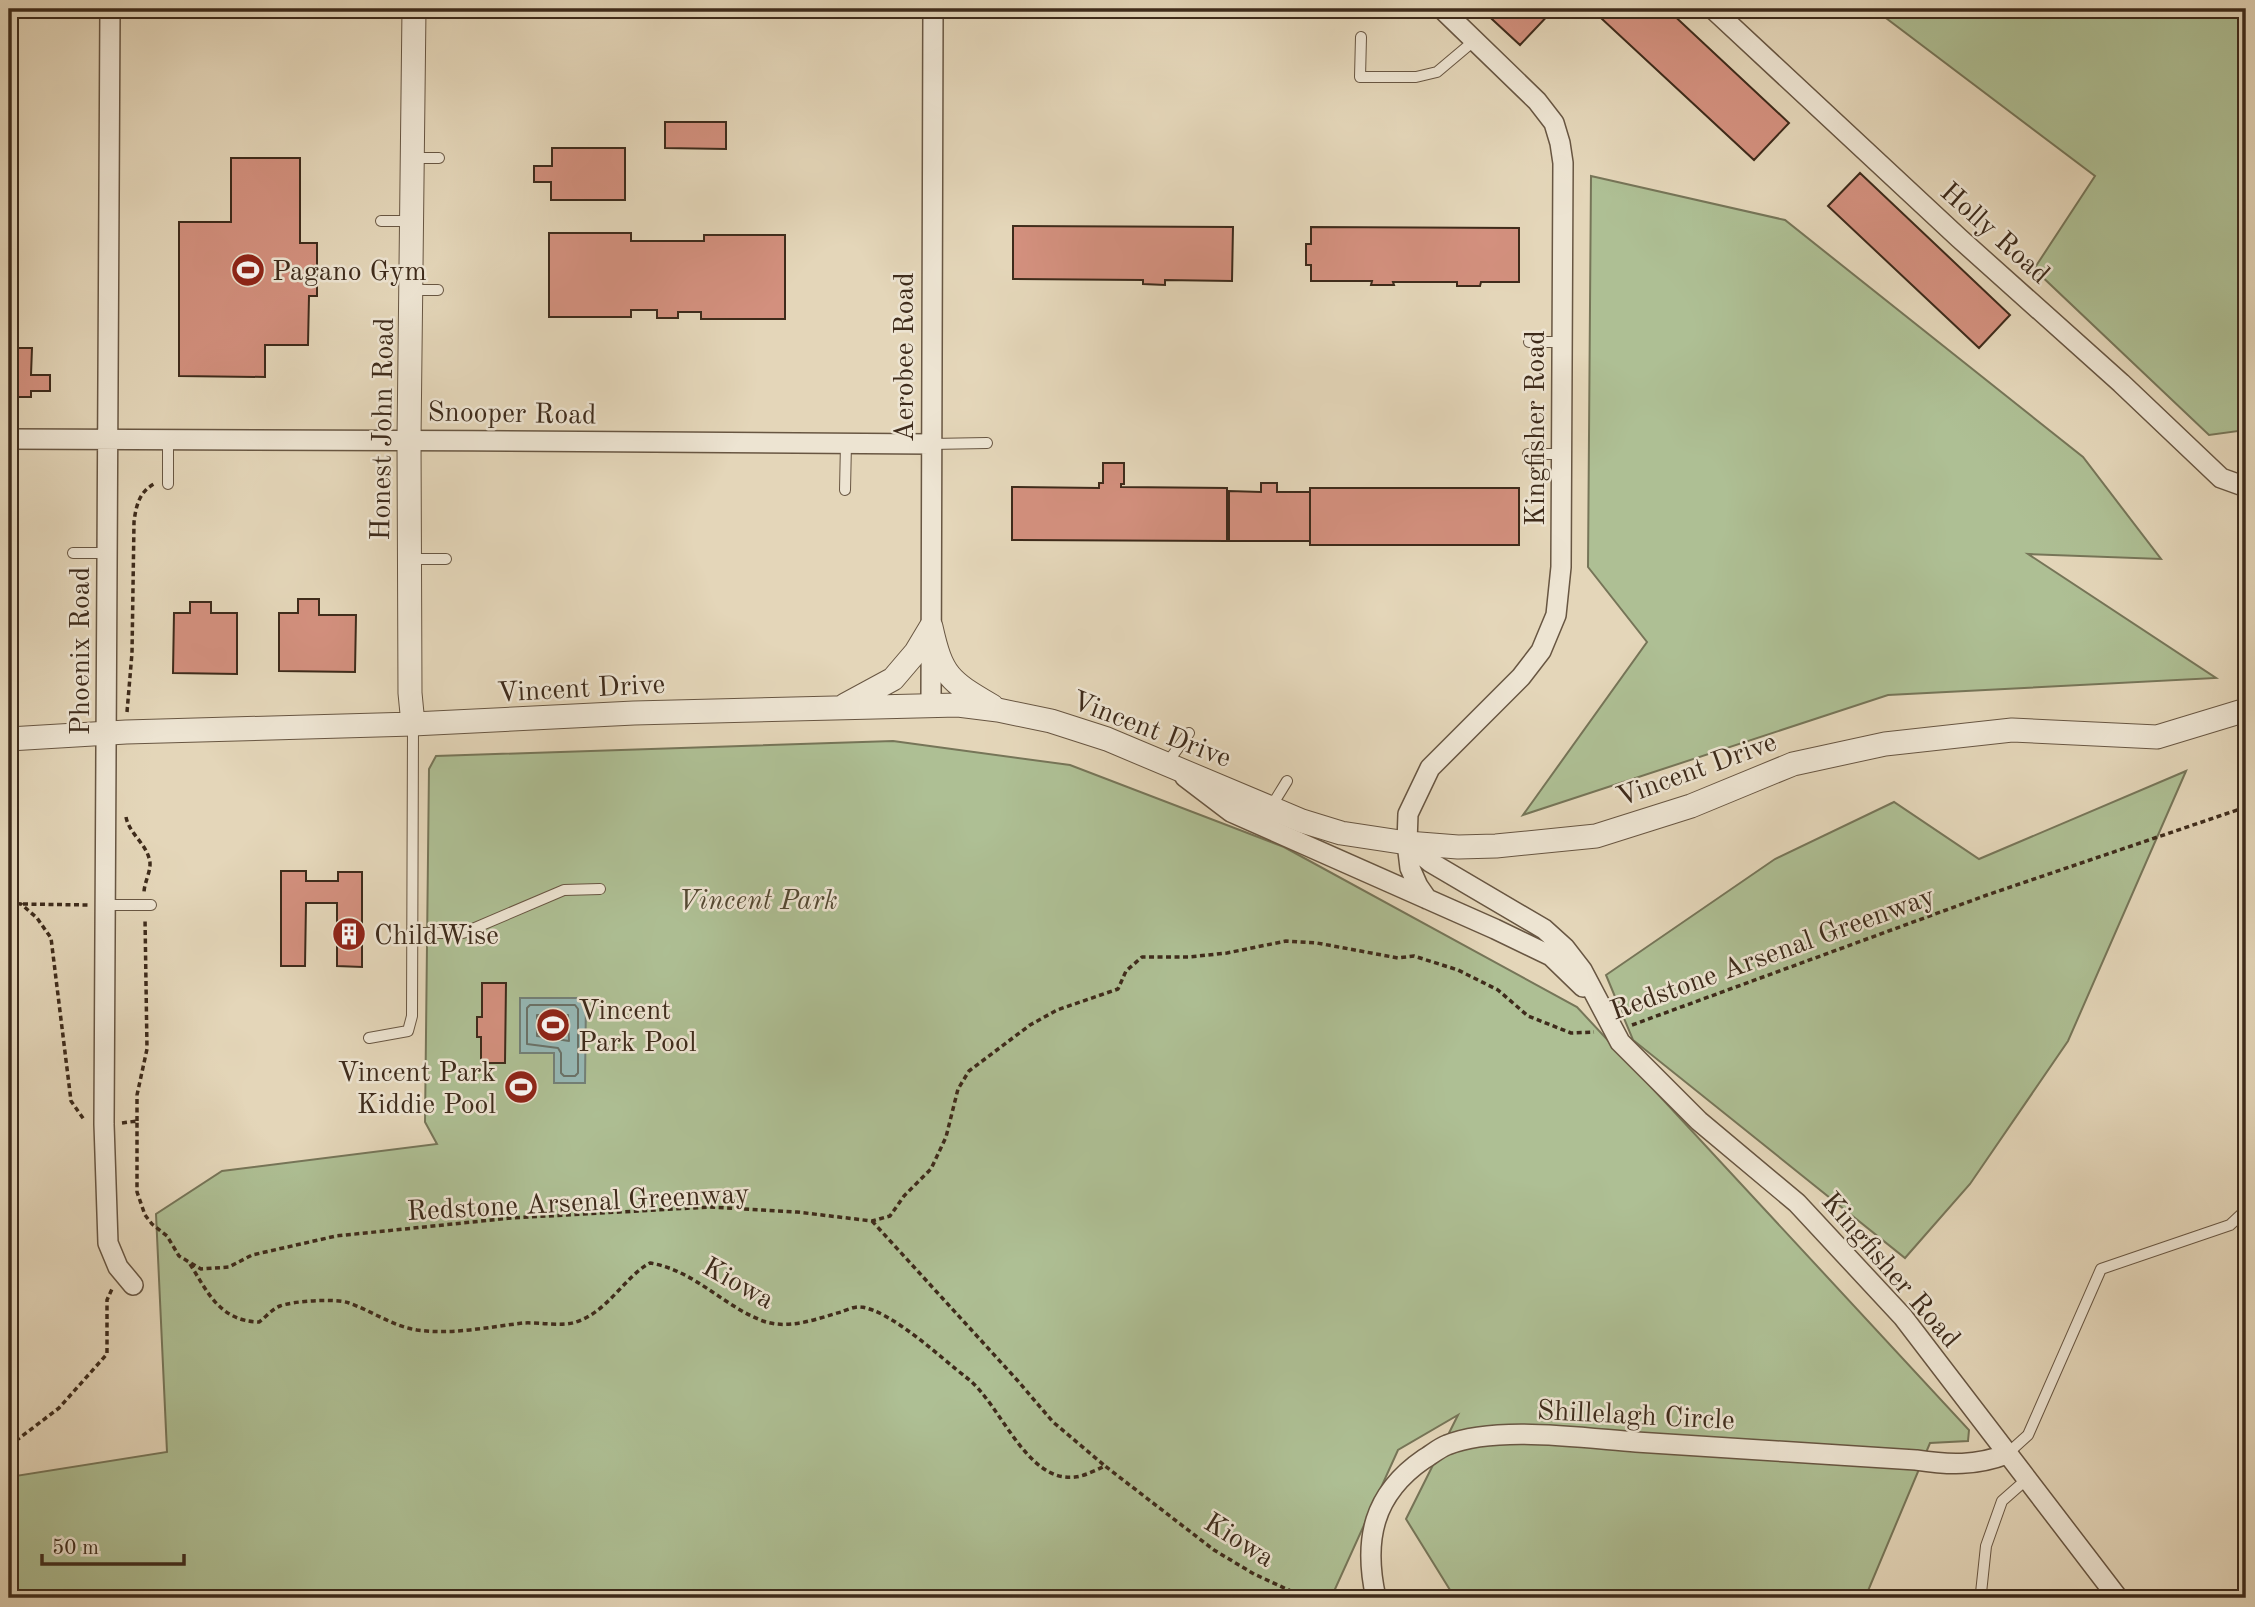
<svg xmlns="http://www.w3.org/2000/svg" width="2255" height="1607" font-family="'Old Standard TT',serif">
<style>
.green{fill:#aebf94;stroke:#767558;stroke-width:2}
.water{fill:#96b8b5;stroke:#738077;stroke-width:2}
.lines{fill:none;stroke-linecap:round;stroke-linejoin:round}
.shore{stroke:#6a7268;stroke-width:2}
.building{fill:#d3907e;stroke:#3e2b1b;stroke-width:2}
.service-casing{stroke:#685642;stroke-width:12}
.minor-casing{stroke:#685642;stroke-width:22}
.tertiary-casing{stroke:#685642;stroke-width:25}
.path{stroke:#3e2b1b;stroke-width:3.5;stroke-dasharray:5 3.5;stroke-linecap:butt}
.service{stroke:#ede4d2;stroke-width:10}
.minor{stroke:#ede4d2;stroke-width:19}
.tertiary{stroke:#ede4d2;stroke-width:23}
.labels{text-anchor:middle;stroke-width:5;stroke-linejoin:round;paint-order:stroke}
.street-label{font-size:28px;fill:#3e2b1b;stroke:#ede4d2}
.poi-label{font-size:28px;fill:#3e2b1b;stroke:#ede4d2;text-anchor:start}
.park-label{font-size:28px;font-style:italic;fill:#544933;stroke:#ede4d2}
</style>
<rect width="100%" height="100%" fill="#e4d6b9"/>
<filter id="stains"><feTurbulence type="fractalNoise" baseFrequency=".00286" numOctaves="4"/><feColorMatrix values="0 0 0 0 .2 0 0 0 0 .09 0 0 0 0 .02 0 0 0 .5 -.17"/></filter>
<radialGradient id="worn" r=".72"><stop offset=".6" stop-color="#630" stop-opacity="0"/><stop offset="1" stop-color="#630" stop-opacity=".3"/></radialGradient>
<!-- green -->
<path class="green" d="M 1874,9 L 2246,9 L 2246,430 L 2209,435 L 2034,269 L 2095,176 Z
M 1591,176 L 1785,220 L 2083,457 L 2161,559 L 2028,554 L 2216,678 L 1888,695 L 1523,815 L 1647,642 L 1588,567 Z
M 893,741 L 1070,765 L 1284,847 L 1577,1007 L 1969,1430 L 1968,1441 L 1930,1443 L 1865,1598 L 1455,1598 L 1406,1519 L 1458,1415 L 1398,1450 L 1331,1598 L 9,1598 L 9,1477 L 167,1452 L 156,1214 L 222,1171 L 437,1144 L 425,1122 L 429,769 L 436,756 Z
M 2186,771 L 2068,1041 L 1970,1184 L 1905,1258 L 1633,1040 L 1606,975 L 1775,859 L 1894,802 L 1979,859 Z"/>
<!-- water -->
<path class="water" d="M 520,998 L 586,998 L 585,1083 L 554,1083 L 554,1053 L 520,1053 Z
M 516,1076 C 523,1078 529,1083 533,1089 L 531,1094 L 521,1096 L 511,1090 L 511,1079 Z"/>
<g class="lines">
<!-- shore -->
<path class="shore" d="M 575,1005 L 578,1009 L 578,1073 L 575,1076 L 564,1076 L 561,1073 L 561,1053 L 558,1048 L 527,1044 L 527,1008 L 530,1005 Z
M 537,1015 L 568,1015 L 569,1041 L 537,1036 Z"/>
</g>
<!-- building -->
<path class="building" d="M 1481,9 L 1554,9 L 1520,45 Z
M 1612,9 L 1667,9 L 1789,123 L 1754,160 L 1602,19 Z
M 665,122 L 726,122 L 726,149 L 665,148 Z
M 552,148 L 625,148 L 625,200 L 551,200 L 551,182 L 534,182 L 534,166 L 552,166 Z
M 231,158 L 300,158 L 300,243 L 317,243 L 317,296 L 309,296 L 308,345 L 265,345 L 265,377 L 179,376 L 179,222 L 231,222 Z
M 1860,173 L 2010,315 L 1979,348 L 1828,206 Z
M 1013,226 L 1233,227 L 1232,281 L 1165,280 L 1165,285 L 1143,284 L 1143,280 L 1013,279 Z
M 1311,227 L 1519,228 L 1519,282 L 1481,282 L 1480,286 L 1457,286 L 1457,282 L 1393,282 L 1394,285 L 1371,285 L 1372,281 L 1311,281 L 1311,265 L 1306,265 L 1306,244 L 1311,244 Z
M 549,233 L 631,233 L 631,241 L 704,241 L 704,235 L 785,235 L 785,319 L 701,319 L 701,312 L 678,312 L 678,318 L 657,318 L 657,310 L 631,310 L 631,317 L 549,317 Z
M 9,348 L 32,348 L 31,375 L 50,375 L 50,391 L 31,391 L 31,397 L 9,397 Z
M 1103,463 L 1124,463 L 1124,484 L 1121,484 L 1121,487 L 1227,488 L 1227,541 L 1012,540 L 1012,487 L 1099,488 L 1099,483 L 1103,483 Z
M 1261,483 L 1277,483 L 1277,492 L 1310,492 L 1310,541 L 1229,541 L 1229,491 L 1261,492 Z
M 1310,488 L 1519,488 L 1519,545 L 1310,545 Z
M 298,599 L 319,599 L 319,615 L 356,615 L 355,672 L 279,671 L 279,613 L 298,613 Z
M 190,602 L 211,602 L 211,613 L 237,613 L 237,674 L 173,673 L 174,613 L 190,613 Z
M 281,871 L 306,871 L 306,881 L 338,881 L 338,872 L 362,872 L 362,967 L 337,966 L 337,903 L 306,903 L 305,966 L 281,966 Z
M 482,983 L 506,983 L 505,1063 L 481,1063 L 481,1037 L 477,1037 L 477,1017 L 482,1017 Z"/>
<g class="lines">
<!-- service casing -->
<g class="service-casing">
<path id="service" d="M 1361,37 L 1360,77 L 1416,77 L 1437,72 L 1475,40
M 412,158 L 439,158
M 381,221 L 411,221
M 412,290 L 438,290
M 1529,342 L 1562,342
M 168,440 L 168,484
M 931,444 L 987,443
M 1528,454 L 1560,454
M 845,490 L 846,443
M 73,553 L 107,553
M 409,559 L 446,559
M 1167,763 L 1189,733
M 1271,807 L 1287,781
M 106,905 L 151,905
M 412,933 L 463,933 L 564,890 L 600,889
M 369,1038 L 408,1031 L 412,1016 L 413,725
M 2007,1454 L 2028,1435 L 2101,1269 L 2230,1225 L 2246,1210
M 1982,1598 L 1981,1593 L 1986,1546 L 2002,1501 L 2027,1479"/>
</g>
<!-- minor casing -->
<g class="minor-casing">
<path id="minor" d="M 110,9 L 104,1124 L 108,1243 L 118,1267 L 133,1285
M 1713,9 L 1959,238 L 2121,383 L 2221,478 L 2246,487
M 9,439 C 316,440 624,441 931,444
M 931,705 L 933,9
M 1185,777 L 1231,812 L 1495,929 L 1551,956 L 1583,987
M 1407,843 L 1430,862 L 1544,929 L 1565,948 L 1582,970 L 1620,1042 L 1699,1121 L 1797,1203 L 1903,1317 L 2118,1598
M 1427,899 L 1418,886 L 1410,868 L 1407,843 L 1408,814 L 1430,768 L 1521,677 L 1541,651 L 1556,615 L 1561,567 L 1563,163 L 1560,143 L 1554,123 L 1537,101 L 1442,9
M 1376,1598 C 1363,1540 1373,1494 1424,1459 C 1431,1455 1439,1448 1447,1445 C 1495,1425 1583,1438 1636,1442 C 1729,1448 1823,1454 1916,1460 C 1949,1465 1976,1466 2007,1454"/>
</g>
<!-- tertiary casing -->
<g class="tertiary-casing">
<path id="tertiary" d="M 931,627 C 942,677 950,681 992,706
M 845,705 L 893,679 L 916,652 L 931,627
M 413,724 L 410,693 L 409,439 L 414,9
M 9,739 L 126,732 L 413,724 L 634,713 L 958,705 L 998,710 L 1051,721 L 1107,739 L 1302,821 L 1341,833 L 1407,843 L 1458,847 L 1496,846 L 1596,836 L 1691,806 L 1793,764 L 1885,744 L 2012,730 L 2157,737 L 2246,710"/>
</g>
<!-- path -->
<path class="path" d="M 127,712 L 132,653 L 134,522 C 136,506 139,491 156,483
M 126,817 C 129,833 145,843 149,858 C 153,869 144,881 144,893
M 9,903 L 21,904 L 37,918 L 51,938 L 71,1101 L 85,1121
M 23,904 L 88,905
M 1632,1025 L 1987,895 L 2246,807
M 137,1121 L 137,1095 L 147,1049 L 145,918
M 122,1123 L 137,1121 L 137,1192 L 145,1215 L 152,1224 L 167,1236 L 179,1256 L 201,1269 L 229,1267 L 252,1255 L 336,1236 L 511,1218 L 710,1207 L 797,1212 L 872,1221 L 890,1216 L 904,1196 L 931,1169 L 946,1137 L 958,1089 L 969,1071 L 1030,1025 L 1057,1010 L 1118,989 L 1126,971 L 1142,957 L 1189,957 L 1227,953 L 1286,941 L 1317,943 L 1398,958 L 1414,956 L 1458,970 L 1498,990 L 1528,1016 L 1571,1033 L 1594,1032
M 872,1221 L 1018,1381 L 1053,1422 L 1105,1466
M 190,1264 C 208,1293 220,1321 259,1322 C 266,1317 272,1309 280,1306 C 293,1301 336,1298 349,1303 C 372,1311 392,1326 417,1330 C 452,1335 489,1327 523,1323 C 540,1322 561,1327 576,1322 C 609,1311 624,1277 650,1263 C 694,1270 723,1306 763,1321 C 789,1330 816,1319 841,1312 C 847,1310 855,1306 861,1307 C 892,1311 941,1358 967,1378 C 1001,1404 1026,1483 1075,1477 C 1085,1476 1096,1470 1105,1466 L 1214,1550 L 1254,1574 L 1306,1598
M 9,1446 L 59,1408 L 107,1354 L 107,1300 L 112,1289"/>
<!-- service -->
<use href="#service" class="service"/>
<!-- minor -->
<use href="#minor" class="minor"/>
<!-- tertiary -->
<use href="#tertiary" class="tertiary"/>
</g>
<!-- icons -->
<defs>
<g id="stadium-disc" transform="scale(1.75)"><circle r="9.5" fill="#8f2418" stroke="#ede4d2"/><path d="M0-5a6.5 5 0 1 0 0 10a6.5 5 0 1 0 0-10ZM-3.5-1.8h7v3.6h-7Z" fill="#fff"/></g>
<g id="building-disc" transform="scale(1.75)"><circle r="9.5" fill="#8f2418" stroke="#ede4d2"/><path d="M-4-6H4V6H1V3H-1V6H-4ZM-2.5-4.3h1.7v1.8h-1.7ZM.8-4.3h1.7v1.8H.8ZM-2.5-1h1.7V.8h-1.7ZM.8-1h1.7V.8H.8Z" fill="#fff"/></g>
</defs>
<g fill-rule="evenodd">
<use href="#stadium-disc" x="248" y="270"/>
<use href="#building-disc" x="349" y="934"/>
<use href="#stadium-disc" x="553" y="1025"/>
<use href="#stadium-disc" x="521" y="1087"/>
</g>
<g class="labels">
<!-- street labels -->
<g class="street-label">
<text transform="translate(1996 232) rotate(42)" y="10">Holly Road</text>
<text transform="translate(903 357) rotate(-90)" y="10">Aerobee Road</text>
<text transform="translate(512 412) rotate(1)" y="10">Snooper Road</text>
<text transform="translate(1534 428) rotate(-90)" y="10">Kingfisher Road</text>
<text transform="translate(381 429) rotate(-89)" y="10">Honest John Road</text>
<text transform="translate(79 651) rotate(-90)" y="10">Phoenix Road</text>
<text transform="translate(581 687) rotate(-3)" y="10">Vincent Drive</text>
<text transform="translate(1152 728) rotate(21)" y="10">Vincent Drive</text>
<text transform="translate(1696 768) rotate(-20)" y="10">Vincent Drive</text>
<text transform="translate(1772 952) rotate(-20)" y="10">Redstone Arsenal Greenway</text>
<text transform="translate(578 1201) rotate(-3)" y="10">Redstone Arsenal Greenway</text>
<text transform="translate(1892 1269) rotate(49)" y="10">Kingfisher Road</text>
<text transform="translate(739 1282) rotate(29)" y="10">Kiowa</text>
<text transform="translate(1636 1414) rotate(3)" y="10">Shillelagh Circle</text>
<text transform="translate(1240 1539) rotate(32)" y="10">Kiowa</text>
</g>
<!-- poi labels -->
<g class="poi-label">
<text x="272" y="280">Pagano Gym</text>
<text x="374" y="944">ChildWise</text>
<text x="578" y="1019">Vincent<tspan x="578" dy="32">Park Pool</tspan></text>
<text x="496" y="1081" text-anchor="end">Vincent Park<tspan x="496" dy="32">Kiddie Pool</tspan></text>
</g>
<!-- park labels -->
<g class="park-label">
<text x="758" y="909">Vincent Park</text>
</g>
</g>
<!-- margin -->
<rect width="2255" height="1607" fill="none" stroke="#e4d6b9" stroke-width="35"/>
<rect x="10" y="10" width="2234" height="1586" fill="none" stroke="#3e2b1b" stroke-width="3.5"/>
<rect x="18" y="18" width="2220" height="1572" fill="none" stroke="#3e2b1b" stroke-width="2"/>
<!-- scale -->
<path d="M42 1554v10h142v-10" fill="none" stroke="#3e2b1b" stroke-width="3.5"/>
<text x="52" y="1554" font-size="21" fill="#3e2b1b" stroke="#ede4d2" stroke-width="5" paint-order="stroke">50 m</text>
<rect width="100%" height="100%" filter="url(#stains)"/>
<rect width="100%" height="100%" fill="url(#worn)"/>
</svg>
